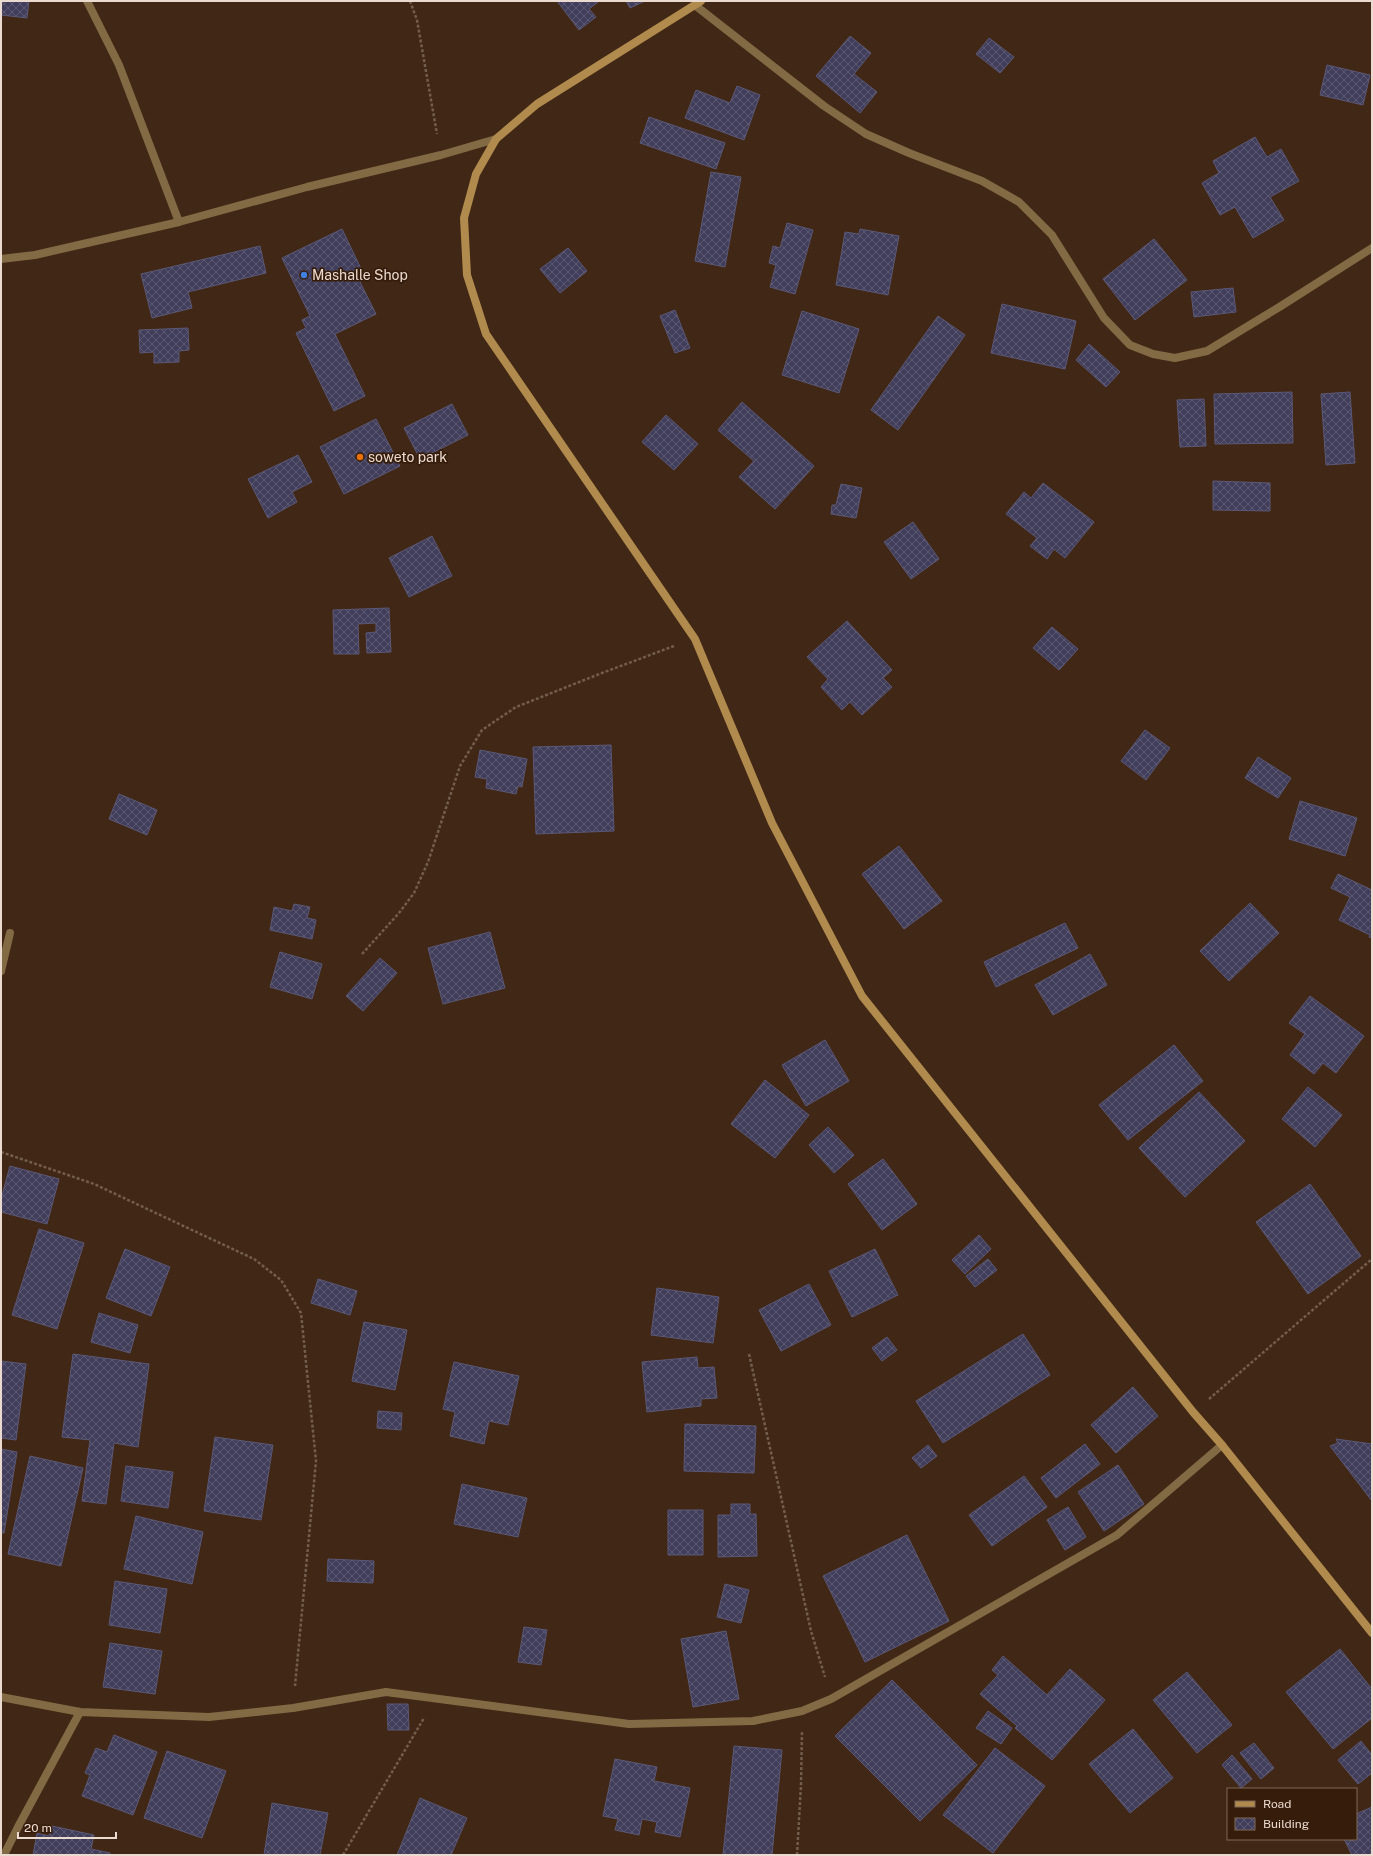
<svg xmlns="http://www.w3.org/2000/svg" width="1373" height="1856" font-family="'Public Sans',sans-serif">
<style>
.building{fill:url(#building-cross-hatch);stroke:#5b5877}
.lines{fill:none;stroke-linecap:round;stroke-linejoin:round}
.path{stroke:#745d4d;stroke-width:2.5;stroke-dasharray:3 2;stroke-linecap:butt}
.lane{stroke:#826a44;stroke-width:8}
.street{stroke:#826a44;stroke-width:8}
.secondary{stroke:#b18b4d;stroke-width:8}
.shop-dot{fill:#3f7fe0;stroke:#361d0b;stroke-width:1.5}
.food-dot{fill:#e8710a;stroke:#361d0b;stroke-width:1.5}
.labels{text-anchor:middle;stroke-width:3.5;stroke-linejoin:round;paint-order:stroke}
.poi-label{font-size:14px;fill:#ebdacf;stroke:#361d0b;text-anchor:start}
</style>
<defs>
<pattern id="building-cross-hatch" width="8" height="8" patternUnits="userSpaceOnUse"><rect width="8" height="8" fill="#413e5b"/><path d="M0 0l8 8M0 8l8-8" fill="none" stroke="#5d5972"/></pattern>
</defs>
<rect width="100%" height="100%" fill="#412715"/>
<!-- building -->
<path class="building" d="M 1,1 L 29,1 L 27,18 L 1,15 Z
M 557,1 L 597,1 L 598,2 L 589,9 L 596,17 L 579,30 Z
M 626,1 L 645,1 L 630,8 Z
M 850,36 L 871,53 L 854,74 L 877,92 L 860,113 L 816,76 Z
M 989,38 L 1014,57 L 1000,73 L 976,54 Z
M 1327,65 L 1370,75 L 1363,105 L 1320,95 Z
M 737,86 L 760,95 L 744,140 L 685,118 L 696,90 L 730,103 Z
M 649,117 L 725,143 L 716,169 L 640,143 Z
M 1255,137 L 1267,157 L 1281,149 L 1299,181 L 1270,197 L 1284,220 L 1253,238 L 1235,207 L 1220,215 L 1202,183 L 1219,173 L 1213,161 Z
M 711,172 L 741,177 L 725,267 L 695,261 Z
M 787,223 L 813,230 L 795,294 L 770,287 L 776,265 L 769,263 L 773,246 L 780,248 Z
M 342,229 L 366,279 L 360,282 L 376,314 L 335,334 L 365,396 L 334,411 L 296,333 L 306,328 L 302,320 L 310,316 L 282,258 Z
M 860,229 L 899,236 L 888,295 L 836,285 L 845,232 L 859,234 Z
M 1154,239 L 1187,280 L 1135,320 L 1103,279 Z
M 260,246 L 266,273 L 188,292 L 192,308 L 152,318 L 141,274 Z
M 568,248 L 587,271 L 560,293 L 540,269 Z
M 1233,288 L 1236,312 L 1194,317 L 1191,292 Z
M 1002,304 L 1076,321 L 1065,369 L 991,353 Z
M 675,310 L 690,348 L 675,353 L 660,316 Z
M 802,311 L 859,329 L 839,393 L 782,375 Z
M 938,316 L 965,335 L 898,430 L 871,410 Z
M 188,328 L 189,350 L 179,351 L 179,362 L 154,363 L 154,352 L 140,353 L 139,330 Z
M 1089,344 L 1120,372 L 1106,387 L 1076,360 Z
M 1292,392 L 1293,443 L 1215,444 L 1214,394 Z
M 1350,392 L 1355,463 L 1326,465 L 1321,394 Z
M 1204,399 L 1206,446 L 1180,447 L 1177,400 Z
M 742,402 L 814,466 L 775,509 L 739,477 L 754,461 L 718,430 Z
M 452,404 L 468,435 L 420,459 L 404,428 Z
M 666,415 L 698,444 L 674,470 L 642,442 Z
M 376,419 L 400,466 L 344,494 L 320,447 Z
M 298,455 L 312,482 L 292,492 L 297,502 L 268,518 L 248,479 Z
M 1213,481 L 1270,483 L 1270,511 L 1213,510 Z
M 1043,483 L 1094,522 L 1065,558 L 1054,549 L 1047,559 L 1030,546 L 1037,538 L 1006,514 L 1024,492 L 1031,498 Z
M 841,484 L 862,488 L 856,518 L 831,514 L 832,505 L 836,505 Z
M 913,522 L 939,559 L 911,579 L 884,542 Z
M 432,536 L 452,576 L 409,597 L 389,558 Z
M 389,608 L 391,652 L 367,653 L 366,633 L 376,632 L 376,623 L 358,624 L 359,654 L 334,654 L 333,610 Z
M 847,621 L 892,670 L 883,678 L 892,687 L 862,715 L 850,702 L 842,710 L 821,687 L 828,679 L 807,657 Z
M 1052,627 L 1078,649 L 1059,670 L 1033,648 Z
M 1145,730 L 1170,748 L 1146,780 L 1121,761 Z
M 611,745 L 614,831 L 536,834 L 533,747 Z
M 480,750 L 527,759 L 522,787 L 518,786 L 516,794 L 486,788 L 487,779 L 475,777 Z
M 1258,757 L 1291,778 L 1278,798 L 1245,778 Z
M 119,794 L 157,810 L 147,835 L 109,819 Z
M 1300,801 L 1357,818 L 1345,856 L 1289,839 Z
M 899,846 L 942,901 L 904,929 L 862,874 Z
M 1338,874 L 1372,890 L 1372,938 L 1369,937 L 1370,935 L 1339,920 L 1350,897 L 1331,888 Z
M 1250,903 L 1279,933 L 1229,981 L 1200,951 Z
M 294,904 L 310,907 L 307,918 L 316,920 L 312,939 L 270,930 L 274,907 L 292,911 Z
M 1065,923 L 1078,948 L 996,987 L 984,962 Z
M 490,932 L 505,988 L 443,1004 L 428,948 Z
M 280,952 L 322,964 L 312,999 L 270,987 Z
M 1090,954 L 1107,985 L 1053,1015 L 1035,985 Z
M 380,958 L 397,973 L 363,1011 L 346,996 Z
M 1310,996 L 1364,1036 L 1336,1073 L 1323,1063 L 1314,1074 L 1290,1055 L 1305,1034 L 1289,1023 Z
M 825,1040 L 849,1081 L 806,1106 L 782,1065 Z
M 1174,1045 L 1203,1081 L 1128,1140 L 1099,1105 Z
M 765,1080 L 809,1115 L 775,1158 L 731,1124 Z
M 1308,1087 L 1342,1115 L 1315,1147 L 1282,1119 Z
M 1199,1092 L 1245,1141 L 1185,1197 L 1139,1148 Z
M 828,1127 L 854,1155 L 834,1173 L 809,1145 Z
M 883,1159 L 917,1204 L 882,1230 L 848,1184 Z
M 10,1166 L 59,1179 L 47,1224 L 1,1212 L 1,1199 Z
M 1310,1184 L 1361,1256 L 1308,1294 L 1256,1222 Z
M 39,1229 L 84,1243 L 57,1329 L 12,1315 Z
M 979,1235 L 991,1249 L 965,1274 L 952,1260 Z
M 125,1249 L 170,1267 L 151,1316 L 106,1298 Z
M 875,1249 L 898,1295 L 852,1317 L 829,1271 Z
M 988,1259 L 997,1270 L 975,1287 L 966,1276 Z
M 318,1279 L 357,1291 L 350,1315 L 311,1303 Z
M 809,1284 L 831,1325 L 781,1351 L 759,1310 Z
M 657,1288 L 719,1297 L 713,1343 L 651,1335 Z
M 99,1313 L 138,1325 L 130,1353 L 91,1342 Z
M 364,1322 L 407,1330 L 395,1390 L 352,1381 Z
M 1023,1334 L 1050,1375 L 943,1443 L 916,1401 Z
M 887,1337 L 897,1350 L 882,1361 L 872,1348 Z
M 73,1354 L 149,1364 L 138,1447 L 114,1443 L 106,1504 L 82,1501 L 90,1440 L 62,1437 Z
M 697,1357 L 698,1368 L 714,1367 L 717,1398 L 701,1399 L 701,1406 L 647,1412 L 642,1362 Z
M 1,1361 L 26,1364 L 16,1440 L 1,1438 Z
M 454,1362 L 519,1376 L 508,1425 L 489,1421 L 484,1444 L 450,1436 L 455,1412 L 443,1409 Z
M 1133,1387 L 1158,1416 L 1116,1453 L 1091,1425 Z
M 378,1411 L 402,1413 L 401,1430 L 377,1428 Z
M 685,1424 L 756,1426 L 754,1473 L 684,1471 Z
M 215,1437 L 273,1445 L 261,1520 L 204,1511 Z
M 1336,1439 L 1372,1444 L 1372,1501 L 1330,1446 L 1338,1443 Z
M 1085,1444 L 1100,1464 L 1056,1498 L 1041,1478 Z
M 928,1445 L 937,1456 L 921,1468 L 912,1458 Z
M 1,1449 L 17,1452 L 4,1533 L 1,1533 Z
M 30,1456 L 83,1468 L 61,1566 L 8,1554 Z
M 1118,1465 L 1144,1504 L 1104,1531 L 1078,1492 Z
M 126,1466 L 173,1472 L 168,1508 L 121,1501 Z
M 1024,1476 L 1047,1507 L 992,1546 L 969,1515 Z
M 462,1484 L 527,1498 L 518,1537 L 454,1524 Z
M 731,1504 L 750,1504 L 750,1514 L 756,1514 L 757,1556 L 718,1557 L 718,1515 L 731,1515 Z
M 1068,1507 L 1086,1537 L 1065,1550 L 1047,1520 Z
M 668,1510 L 703,1510 L 703,1555 L 668,1555 Z
M 136,1516 L 203,1532 L 192,1584 L 124,1569 Z
M 907,1535 L 949,1621 L 865,1662 L 823,1576 Z
M 328,1559 L 374,1561 L 373,1583 L 327,1581 Z
M 115,1581 L 167,1589 L 160,1633 L 109,1625 Z
M 725,1584 L 749,1590 L 741,1623 L 717,1617 Z
M 524,1627 L 547,1630 L 541,1665 L 518,1662 Z
M 726,1631 L 739,1699 L 693,1707 L 681,1639 Z
M 110,1643 L 162,1651 L 155,1694 L 103,1687 Z
M 1340,1649 L 1372,1689 L 1372,1718 L 1333,1749 L 1286,1692 Z
M 1003,1656 L 1047,1695 L 1070,1669 L 1105,1700 L 1052,1760 L 1015,1728 L 1017,1726 L 980,1694 L 998,1675 L 992,1670 Z
M 1187,1672 L 1232,1725 L 1197,1753 L 1153,1700 Z
M 892,1680 L 977,1765 L 920,1821 L 835,1736 Z
M 387,1704 L 408,1704 L 409,1730 L 388,1730 Z
M 988,1711 L 1012,1728 L 1001,1744 L 976,1728 Z
M 1133,1729 L 1173,1778 L 1130,1813 L 1089,1764 Z
M 114,1735 L 157,1752 L 133,1815 L 82,1796 L 90,1775 L 85,1773 L 96,1748 L 107,1752 Z
M 1361,1741 L 1372,1755 L 1372,1773 L 1358,1784 L 1338,1760 Z
M 1254,1743 L 1274,1768 L 1261,1779 L 1240,1753 Z
M 734,1746 L 782,1750 L 772,1855 L 723,1855 Z
M 995,1748 L 1045,1786 L 993,1853 L 943,1815 Z
M 167,1751 L 226,1771 L 202,1838 L 144,1818 Z
M 1232,1755 L 1252,1779 L 1241,1788 L 1222,1765 Z
M 615,1759 L 657,1767 L 654,1781 L 690,1788 L 680,1837 L 655,1832 L 657,1822 L 642,1819 L 639,1835 L 615,1830 L 618,1819 L 603,1816 Z
M 420,1798 L 467,1818 L 451,1855 L 397,1855 Z
M 272,1803 L 328,1813 L 320,1855 L 264,1855 Z
M 1372,1807 L 1372,1855 L 1352,1855 L 1344,1839 L 1356,1839 L 1356,1814 Z
M 52,1826 L 94,1835 L 91,1849 L 110,1853 L 109,1855 L 33,1855 L 37,1833 L 49,1836 Z"/>
<g class="lines">
<!-- path -->
<path class="path" d="M 410,1 L 417,20 L 437,134
M 362,954 L 399,913 L 414,893 L 428,862 L 460,766 L 482,730 L 516,707 L 602,673 L 674,646
M 1,1152 L 94,1184 L 254,1259 L 281,1280 L 301,1313 L 316,1461 L 295,1686
M 749,1354 L 811,1631 L 825,1677
M 1209,1399 L 1372,1259
M 343,1855 L 424,1718
M 797,1855 L 801,1785 L 802,1732"/>
<!-- lane -->
<path class="lane" d="M 87,1 L 119,65 L 179,222"/>
<!-- street -->
<path class="street" d="M 696,6 L 824,106 L 866,134 L 909,153 L 982,181 L 1019,202 L 1052,235 L 1104,318 L 1130,345 L 1153,354 L 1175,358 L 1207,351 L 1281,306 L 1372,248
M 1,259 L 35,255 L 179,222 L 307,187 L 441,155 L 496,139
M 1,971 L 10,933
M 1,1697 L 80,1712 L 209,1717 L 293,1708 L 386,1692 L 629,1724 L 753,1721 L 802,1711 L 831,1699 L 1117,1535 L 1222,1445
M 4,1855 L 18,1827 L 80,1712"/>
<!-- secondary -->
<path class="secondary" d="M 701,1 L 537,104 L 496,139 L 476,174 L 464,218 L 467,275 L 486,334 L 695,639 L 772,823 L 862,996 L 1193,1412 L 1222,1445 L 1372,1633"/>
</g>
<!-- markers -->
<circle class="shop-dot" cx="304" cy="275" r="4"/>
<circle class="food-dot" cx="360" cy="457" r="4"/>
<g class="labels">
<!-- poi labels -->
<g class="poi-label">
<text x="312" y="280">Mashalle Shop</text>
<text x="368" y="462">soweto park</text>
</g>
</g>
<!-- border -->
<rect width="1373" height="1856" fill="none" stroke="#ebdacf" stroke-width="4"/>
<!-- legend -->
<rect x="1227" y="1788" width="130" height="52" fill="#361d0b" stroke="#7e6959"/>
<rect x="1235" y="1801" width="20" height="6" fill="#b18b4d" stroke="#7e6959"/>
<text x="1263" y="1808" font-size="12" fill="#ebdacf">Road</text>
<rect x="1235" y="1818" width="20" height="12" fill="url(#building-cross-hatch)" stroke="#7e6959"/>
<text x="1263" y="1828" font-size="12" fill="#ebdacf">Building</text>
<!-- scale -->
<path d="M18 1832v6h98v-6" fill="none" stroke="#ebdacf" stroke-width="2"/>
<text x="24" y="1832" font-size="12" fill="#ebdacf" stroke="#361d0b" stroke-width="3" paint-order="stroke">20 m</text>
</svg>
